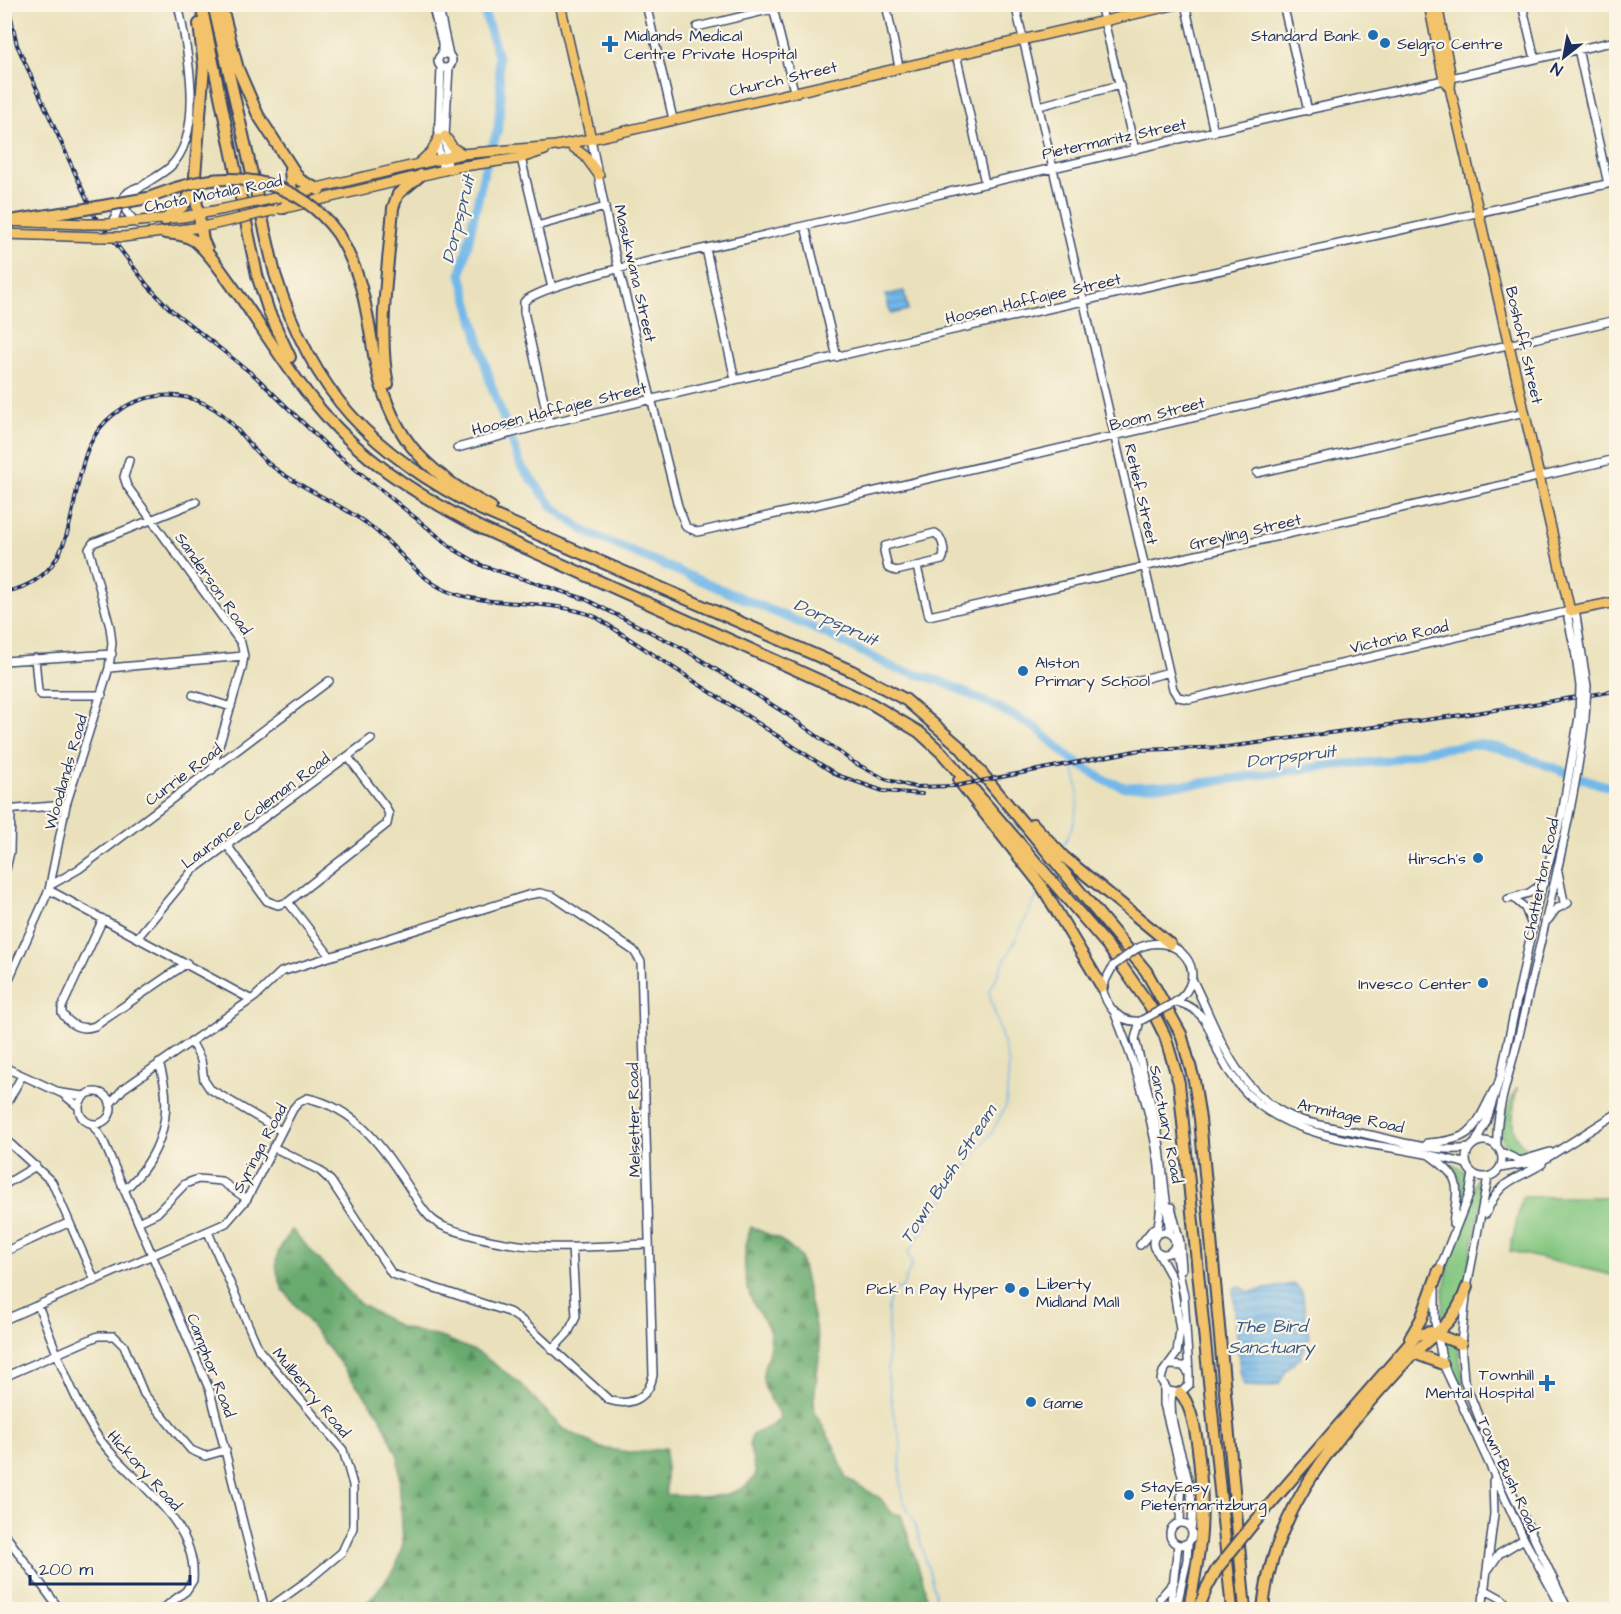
<svg xmlns="http://www.w3.org/2000/svg" width="1621" height="1614" font-family="'Architects Daughter',sans-serif">
<style>
.grass{fill:#82c67f;stroke:#4e7a6e;stroke-width:1.5}
.forest{fill:url(#forest-firs);stroke:#426d66;stroke-width:1.5}
.water{fill:url(#water-rules);stroke:#4674a4;stroke-width:1.5}
.lines{fill:none;stroke-linecap:round;stroke-linejoin:round}
.stream{stroke:#72b8e9;stroke-width:1.5}
.river{stroke:#72b8e9;stroke-width:9}
.minor-casing{stroke:#3a4a6c;stroke-width:10}
.major-casing{stroke:#3a4a6c;stroke-width:12}
.highway-casing{stroke:#3a4a6c;stroke-width:14}
.minor{stroke:#fff;stroke-width:7}
.major{stroke:#f2c36a;stroke-width:9}
.highway{stroke:#f2c36a;stroke-width:10}
.rail-casing{stroke:#1b2f5e;stroke-width:4}
.rail{stroke:#fcf5e5;stroke-width:1.5;stroke-dasharray:4.5;stroke-linecap:butt}
.minor-bridge-casing{stroke:#3a4a6c;stroke-width:10;stroke-linecap:butt}
.major-bridge-casing{stroke:#3a4a6c;stroke-width:12;stroke-linecap:butt}
.highway-bridge-casing{stroke:#3a4a6c;stroke-width:14;stroke-linecap:butt}
.minor-bridge{stroke:#fff;stroke-width:7}
.major-bridge{stroke:#f2c36a;stroke-width:9}
.highway-bridge{stroke:#f2c36a;stroke-width:10}
.poi-dot{fill:#1f6fb2;stroke:#fcf5e5;stroke-width:2}
.labels{text-anchor:middle;stroke-width:4.5;stroke-linejoin:round;paint-order:stroke}
.poi-label{font-size:16px;fill:#1b2f5e;stroke:#fcf5e5;text-anchor:start}
.street-label{font-size:16px;fill:#1b2f5e;stroke:#fcf5e5}
.water-label{font-size:18px;font-style:italic;fill:#355888;stroke:#fcf5e5}
</style>
<defs>
<pattern id="forest-firs" width="22" height="20" patternUnits="userSpaceOnUse" patternTransform="scale(1.5)"><rect width="22" height="20" fill="#69ab6e"/><path d="M5 1l3.5 6h-7zM16 11l3.5 6h-7z" fill="#568c5e"/></pattern>
<pattern id="water-rules" width="6" height="5" patternUnits="userSpaceOnUse" patternTransform="scale(1.5)"><rect width="6" height="5" fill="#72b8e9"/><path d="M0 2.5h6" fill="none" stroke="#5d96c0"/></pattern>
</defs>
<rect width="100%" height="100%" fill="#fcf5e5"/>
<filter id="ink" filterUnits="userSpaceOnUse"><feTurbulence type="fractalNoise" baseFrequency=".0167" numOctaves="2"/><feDisplacementMap in="SourceGraphic" scale="12" xChannelSelector="R" yChannelSelector="G"/><feConvolveMatrix kernelMatrix="1 2 1 2 8 2 1 2 1" color-interpolation-filters="sRGB"/></filter>
<filter id="wash" filterUnits="userSpaceOnUse"><feTurbulence type="fractalNoise" baseFrequency=".008" numOctaves="4" result="noise"/><feDisplacementMap in="SourceGraphic" scale="24" xChannelSelector="R" yChannelSelector="G"/><feGaussianBlur stdDeviation="1.35" result="paint"/><feColorMatrix in="noise" values="0 0 0 0 0 0 0 0 0 0 0 0 0 0 0 0 0 1.4 0 .05"/><feComposite in="paint" operator="in"/></filter>
<g filter="url(#wash)">
<rect width="100%" height="100%" fill="#eae1bc"/>
<!-- grass -->
<path class="grass" d="M 1517,1087 C 1514,1107 1504,1143 1533,1149 C 1539,1150 1546,1148 1552,1150 L 1522,1160 C 1516,1157 1509,1155 1505,1149 C 1496,1134 1510,1102 1517,1087 Z
M 1447,1163 C 1478,1168 1466,1193 1459,1214 C 1464,1194 1464,1177 1447,1163 Z
M 1476,1180 L 1486,1182 L 1461,1302 L 1443,1329 C 1437,1275 1464,1231 1476,1180 Z
M 1522,1197 L 1616,1197 L 1616,1276 L 1510,1251 Z
M 1444,1340 L 1458,1346 L 1465,1391 L 1479,1434 L 1456,1384 Z"/>
<!-- forest -->
<path class="forest" d="M 751,1227 L 779,1239 L 800,1256 L 820,1349 L 814,1400 L 815,1413 L 834,1446 L 846,1478 L 880,1498 L 892,1513 L 901,1515 L 924,1584 L 928,1609 L 356,1609 L 370,1600 L 396,1567 L 403,1543 L 398,1456 L 379,1414 L 283,1289 C 271,1261 275,1254 292,1230 L 360,1304 L 400,1327 L 447,1339 L 479,1353 L 520,1383 L 562,1428 L 601,1448 L 636,1453 L 666,1448 L 666,1495 C 696,1497 739,1503 756,1474 L 749,1445 L 752,1435 L 773,1425 L 780,1418 C 775,1404 762,1391 763,1375 C 764,1361 773,1348 770,1333 C 768,1324 758,1313 754,1305 C 742,1281 742,1252 751,1227 Z"/>
<!-- water -->
<path class="water" d="M 904,291 L 908,310 L 891,314 L 885,295 Z
M 1294,1284 L 1302,1292 L 1309,1338 L 1301,1357 L 1286,1370 L 1279,1384 L 1269,1387 L 1244,1386 L 1240,1370 L 1233,1289 L 1238,1286 L 1249,1292 Z"/>
<g class="lines">
<!-- stream -->
<path class="stream" d="M 1062,848 C 1080,814 1083,795 1071,759
M 936,1610 L 935,1592 L 915,1524 L 902,1498 L 900,1472 L 901,1442 L 893,1412 L 888,1376 L 888,1306 L 892,1290 L 902,1288 L 912,1264 L 908,1253 L 975,1153 L 991,1134 L 1006,1106 L 1009,1064 L 989,992 L 1039,892"/>
<!-- river -->
<path class="river" d="M 482,4 L 498,56 L 501,95 L 498,129 L 484,172 L 461,274 L 491,385 L 521,466 L 553,507 L 586,532 L 827,634 L 896,669 L 938,680 L 999,708 L 1035,727 L 1071,759 L 1104,780 L 1125,787 L 1195,784 L 1325,766 L 1387,761 L 1429,750 L 1479,744 L 1499,748 L 1599,784 L 1616,788"/>
</g>
</g>
<g filter="url(#ink)">
<g class="lines">
<!-- minor casing -->
<g class="minor-casing">
<path id="minor" d="M 432,4 L 442,43 L 442,55
M 438,4 L 449,55
M 646,4 L 673,119
M 772,4 L 794,91
M 886,4 L 899,67
M 1015,4 L 1173,689 L 1178,697 L 1189,699 L 1570,611
M 1100,4 L 1135,150
M 1185,4 L 1214,132
M 1283,4 L 1308,111
M 1522,4 L 1535,59
M 697,27 L 773,9
M 1578,49 L 1608,184
M438 61a7 7 0 1 1 14 0a7 7 0 1 1-14 0Z
M 956,54 L 985,183
M 441,67 L 438,148 L 443,170
M 1451,78 L 1616,41
M 1039,106 L 1120,85
M 591,139 L 610,234 L 678,506 L 686,527 L 698,532 L 1616,320
M 521,158 L 552,288
M 448,169 L 445,136 L 449,67
M 136,223 L 126,211 C 130,186 153,182 170,167 C 206,133 187,46 178,4
M 113,224 C 118,208 121,192 138,187
M 537,226 L 605,207
M 805,226 L 837,357
M 706,249 L 735,380
M 549,423 L 524,312 L 524,302 C 542,282 707,248 743,240 C 977,186 1210,130 1444,80
M 457,448 L 549,423 L 895,343 L 1616,182
M 129,460 L 124,477 L 127,486 L 241,643 L 244,656 L 242,668 L 212,770
M 1257,473 L 1525,412
M 935,533 C 943,537 946,553 942,560 L 896,571 L 888,568 L 884,551 L 885,546 Z
M 917,567 L 929,616 L 1616,459
M 1570,611 L 1576,616 L 1582,655
M 1570,611 L 1568,618 L 1576,656
M 35,658 L 38,691 L 41,695 L 102,695
M 4,661 L 112,654
M 109,668 L 244,656
M 1121,685 L 1169,672
M 193,695 L 231,707
M 4,810 L 66,805
M 227,845 L 267,901 L 278,905 L 288,902 L 387,824 L 389,814 L 385,806 L 348,757
M 1558,872 L 1564,902
M 4,878 L 10,852 L 11,809
M 51,885 L 79,869 L 329,681
M 49,890 L 250,999
M 1508,899 L 1529,893 L 1544,883
M 1516,900 L 1525,908 L 1533,928
M 288,902 L 329,955
M 103,919 L 62,1007 L 62,1013 C 70,1025 81,1031 95,1026 L 187,963
M 1548,920 L 1556,909 L 1568,903
M 138,937 L 193,870 L 371,739
M 1136,949 C 1178,927 1215,976 1174,1003
M 1113,966 L 1102,987 C 1106,1006 1118,1023 1140,1021 L 1135,1039 L 1158,1132 L 1170,1234
M 1192,979 C 1219,1032 1234,1093 1295,1118 C 1319,1127 1346,1129 1370,1135 C 1401,1142 1438,1153 1469,1148
M 4,990 L 49,890 L 66,805 L 109,668 L 112,643 L 110,627 L 89,549 L 93,543 L 196,502
M 1177,1002 C 1184,1004 1192,1007 1197,1012 C 1210,1022 1213,1042 1220,1056 C 1229,1074 1242,1090 1257,1103 C 1310,1147 1402,1143 1466,1164
M 1115,1014 C 1138,1072 1174,1172 1156,1234
M 191,1041 L 201,1060 L 204,1080 L 210,1089 L 281,1131
M 4,1067 L 61,1093 L 84,1096
M79 1108a16 16 0 1 1 32 0a16 16 0 1 1-32 0Z
M 63,1094 L 79,1107
M 110,1104 L 123,1089 L 255,997 L 281,972 L 528,895 L 540,893 L 553,896 L 634,951 L 641,962 L 653,1375 C 649,1398 631,1407 609,1400 L 520,1319 L 509,1312 L 392,1274 L 331,1181 L 319,1170 L 273,1147
M 4,1108 L 22,1076
M 92,1124 L 103,1140 L 210,1391 L 265,1610
M 4,1138 L 52,1182 L 95,1281
M1466 1159a18 18 0 1 1 36 0a18 18 0 1 1-36 0Z
M 1427,1143 C 1474,1140 1474,1129 1494,1090
M 1475,1143 L 1486,1122 L 1501,1075 L 1538,901 L 1562,814 L 1579,717
M 1497,1147 C 1495,1108 1512,1068 1520,1031 C 1543,927 1572,823 1585,718
M 1501,1152 L 1520,1161 L 1550,1152
M 1429,1155 C 1465,1180 1457,1186 1453,1224
M 1500,1168 L 1542,1161 L 1616,1114
M 1488,1177 L 1467,1287 L 1461,1344 L 1464,1380 L 1491,1448 L 1568,1610
M 4,1185 L 36,1166
M 124,1190 C 162,1157 175,1111 159,1063
M 1171,1207 L 1180,1242 L 1182,1269
M 1486,1214 C 1500,1178 1513,1182 1542,1164
M 138,1222 L 157,1213 L 185,1184 L 198,1179 L 221,1181 L 247,1199
M1153 1243a11 11 0 1 1 22 0a11 11 0 1 1-22 0Z
M 208,1232 L 259,1350 L 343,1450 L 353,1485 L 353,1528 L 342,1552 L 311,1578 L 266,1610
M 1140,1245 L 1153,1229
M 1174,1248 L 1184,1296 L 1189,1373
M 4,1252 L 68,1223
M 1158,1253 L 1172,1278 L 1180,1330 L 1177,1353 L 1163,1372 L 1161,1380 L 1168,1391 L 1180,1393 L 1189,1385 L 1189,1373 L 1183,1366 L 1171,1365
M 1438,1273 L 1469,1195 L 1473,1174
M 1435,1290 L 1435,1322 L 1443,1364 L 1524,1539 L 1563,1610
M 38,1305 C 54,1346 71,1394 94,1431 C 124,1478 198,1516 193,1580 L 186,1591 L 161,1610
M 4,1320 L 226,1223 L 247,1199 L 293,1109 L 298,1103 L 307,1098 C 357,1108 384,1149 410,1189 C 417,1199 423,1212 432,1219 C 442,1228 457,1231 470,1235 C 532,1253 584,1247 647,1244
M 552,1350 L 568,1333 L 576,1317 L 572,1247
M 4,1377 L 98,1336 L 114,1336 L 124,1346 L 144,1394 L 191,1450 L 205,1456 L 226,1450
M 1164,1387 L 1164,1404 L 1182,1476 L 1180,1523
M 1172,1393 C 1165,1433 1200,1482 1191,1530
M1170 1534a11 11 0 1 1 22 0a11 11 0 1 1-22 0Z
M 4,1533 L 60,1610
M 1488,1570 L 1499,1554 L 1524,1539
M 1484,1589 L 1502,1599 L 1512,1610
M 1160,1598 L 1174,1582
M 1160,1604 L 1164,1610
M 1170,1610 L 1178,1545
M 1176,1610 L 1187,1560 L 1188,1543
M 1482,1610 L 1494,1514 L 1493,1481"/>
</g>
<!-- major casing -->
<g class="major-casing">
<path id="major" d="M 560,4 L 591,139
M 1429,4 L 1444,80 L 1449,87
M 1437,4 L 1451,78 L 1450,88 L 1570,611 L 1616,602
M 445,136 L 453,148 L 463,154
M 569,144 L 585,156 L 599,175
M 419,163 L 432,151 L 438,139
M 275,198 L 461,154 L 556,146 L 591,139 L 1178,4
M 281,209 L 457,167 L 521,158 L 545,150
M 4,221 L 85,224
M 108,224 L 183,217 L 224,209
M 4,234 L 101,237
M 123,237 L 202,227 L 229,221"/>
</g>
<!-- highway casing -->
<g class="highway-casing">
<path id="highway" d="M 201,4 L 257,275 L 269,312 L 290,357
M 213,4 L 275,274 C 313,395 371,452 482,510 L 852,671 L 906,700 L 960,747 L 1146,971 L 1181,1034 L 1194,1080 L 1200,1119 L 1245,1610
M 221,4 L 238,69 L 258,115 L 300,180 L 319,190
M 194,188 L 203,240 L 207,249
M 148,198 L 176,188
M 284,208 L 292,194 L 290,170
M 164,220 L 183,206 L 194,188 L 204,66 L 199,24
M 10,221 L 80,210
M 165,233 C 176,234 186,235 195,241 C 213,256 227,280 241,298 C 272,343 301,391 339,430 C 380,472 429,501 481,528 L 872,704 L 919,732 L 942,753 L 1107,945 L 1150,1006 L 1165,1036 L 1179,1083 L 1232,1610
M 338,234 C 363,276 366,307 374,355 C 388,433 421,470 491,507
M 388,384 C 377,334 389,260 393,208 L 398,194 L 421,175
M 959,781 L 1041,885 L 1102,987
M 1033,824 L 1064,857 L 1170,944
M 1410,1338 L 1421,1319 L 1439,1270
M 1414,1353 L 1443,1364
M 1180,1393 C 1201,1414 1203,1501 1201,1532 C 1199,1558 1193,1584 1189,1610
M 1253,1524 L 1417,1335 L 1430,1332 L 1461,1344
M 1198,1610 L 1207,1587
M 1263,1610 C 1271,1509 1342,1431 1407,1360 C 1435,1330 1452,1329 1467,1287"/>
</g>
<!-- minor -->
<use href="#minor" class="minor"/>
<!-- major -->
<use href="#major" class="major"/>
<!-- highway -->
<use href="#highway" class="highway"/>
<!-- rail casing -->
<g class="rail-casing">
<path id="rail" d="M 8,4 L 17,45 L 94,215 L 148,286 L 169,308 L 256,377 L 327,446 L 455,550 L 483,566 L 585,599 L 682,648 L 788,715 L 853,762 L 885,779 L 914,787 L 955,786 L 1140,750 L 1227,747 L 1469,714 L 1616,691
M 4,592 C 81,579 66,500 89,446 C 112,395 179,379 223,415 C 241,431 253,453 273,467 C 302,489 337,502 366,523 C 394,542 414,576 445,590 C 488,609 549,597 596,617 L 837,775 L 883,791 L 922,794"/>
</g>
<!-- rail -->
<use href="#rail" class="rail"/>
<!-- minor-bridge casing -->
<g class="minor-bridge-casing">
<path id="minor-bridge" d="M 1582,655 L 1587,686 L 1585,718
M 1576,656 L 1580,686 L 1579,717
M 1113,966 L 1136,949
M 1140,1021 L 1172,1004"/>
</g>
<!-- major-bridge casing -->
<g class="major-bridge-casing">
<path id="major-bridge" d="M 224,209 L 275,198
M 229,221 L 275,210
M 85,224 L 108,224
M 101,237 L 123,237"/>
</g>
<!-- highway-bridge casing -->
<g class="highway-bridge-casing">
<path id="highway-bridge" d="M 176,188 C 236,168 300,181 338,234
M 80,210 L 148,198
M 1207,1587 L 1217,1569 L 1253,1524"/>
</g>
<!-- minor-bridge -->
<use href="#minor-bridge" class="minor-bridge"/>
<!-- major-bridge -->
<use href="#major-bridge" class="major-bridge"/>
<!-- highway-bridge -->
<use href="#highway-bridge" class="highway-bridge"/>
</g>
</g>
<!-- markers -->
<g class="poi-dot">
<circle cx="1373" cy="35" r="6"/>
<circle cx="1385" cy="43" r="6"/>
<path d="M607 35h6v6h6v6h-6v6h-6v-6h-6v-6h6z"/>
<circle cx="1023" cy="671" r="6"/>
<circle cx="1478" cy="858" r="6"/>
<circle cx="1483" cy="983" r="6"/>
<circle cx="1010" cy="1288" r="6"/>
<circle cx="1024" cy="1292" r="6"/>
<path d="M1544 1374h6v6h6v6h-6v6h-6v-6h-6v-6h6z"/>
<circle cx="1031" cy="1402" r="6"/>
<circle cx="1129" cy="1495" r="6"/>
</g>
<g class="labels">
<!-- poi labels -->
<g class="poi-label">
<text x="624" y="41">Midlands Medical<tspan x="624" dy="18">Centre Private Hospital</tspan></text>
<text x="1361" y="41" text-anchor="end">Standard Bank</text>
<text x="1397" y="49">Selgro Centre</text>
<text x="1035" y="668">Alston<tspan x="1035" dy="18">Primary School</tspan></text>
<text x="1466" y="864" text-anchor="end">Hirsch's</text>
<text x="1471" y="989" text-anchor="end">Invesco Center</text>
<text x="1036" y="1289">Liberty<tspan x="1036" dy="18">Midland Mall</tspan></text>
<text x="998" y="1294" text-anchor="end">Pick n Pay Hyper</text>
<text x="1534" y="1380" text-anchor="end">Townhill<tspan x="1534" dy="18">Mental Hospital</tspan></text>
<text x="1043" y="1408">Game</text>
<text x="1141" y="1492">StayEasy<tspan x="1141" dy="18">Pietermaritzburg</tspan></text>
</g>
<!-- street labels -->
<g class="street-label">
<text transform="translate(783 78) rotate(-13)" y="6">Church Street</text>
<text transform="translate(1114 138) rotate(-12)" y="6">Pietermaritz Street</text>
<text transform="translate(213 193) rotate(-11)" y="6">Chota Motala Road</text>
<text transform="translate(636 273) rotate(77)" y="6">Masukwana Street</text>
<text transform="translate(1033 298) rotate(-13)" y="6">Hoosen Haffajee Street</text>
<text transform="translate(1525 345) rotate(77)" y="6">Boshoff Street</text>
<text transform="translate(559 408) rotate(-14)" y="6">Hoosen Haffajee Street</text>
<text transform="translate(1157 413) rotate(-14)" y="6">Boom Street</text>
<text transform="translate(1142 494) rotate(77)" y="6">Retief Street</text>
<text transform="translate(1245 531) rotate(-13)" y="6">Greyling Street</text>
<text transform="translate(214 583) rotate(55)" y="6">Sanderson Road</text>
<text transform="translate(1399 636) rotate(-13)" y="6">Victoria Road</text>
<text transform="translate(65 772) rotate(-74)" y="6">Woodlands Road</text>
<text transform="translate(183 774) rotate(-37)" y="6">Currie Road</text>
<text transform="translate(255 810) rotate(-37)" y="6">Laurance Coleman Road</text>
<text transform="translate(1540 879) rotate(-78)" y="6">Chatterton Road</text>
<text transform="translate(1351 1115) rotate(13)" y="6">Armitage Road</text>
<text transform="translate(633 1120) rotate(-91)" y="6">Melsetter Road</text>
<text transform="translate(1167 1124) rotate(79)" y="6">Sanctuary Road</text>
<text transform="translate(259 1148) rotate(-62)" y="6">Syringa Road</text>
<text transform="translate(212 1365) rotate(69)" y="6">Camphor Road</text>
<text transform="translate(312 1392) rotate(50)" y="6">Mulberry Road</text>
<text transform="translate(145 1470) rotate(48)" y="6">Hickory Road</text>
<text transform="translate(1509 1474) rotate(65)" y="6">Town Bush Road</text>
</g>
<!-- water labels -->
<g class="water-label">
<text transform="translate(458 219) rotate(-76)" y="6">Dorpspruit</text>
<text transform="translate(836 622) rotate(25)" y="6">Dorpspruit</text>
<text transform="translate(1291 756) rotate(-7)" y="6">Dorpspruit</text>
<text transform="translate(948 1174) rotate(-57)" y="6">Town Bush Stream</text>
<text x="1271" y="1332">The Bird<tspan x="1271" dy="21">Sanctuary</tspan></text>
</g>
</g>
<!-- margin -->
<rect width="1621" height="1614" fill="none" stroke="#fcf5e5" stroke-width="24"/>
<!-- north arrow -->
<g transform="translate(1564 57) rotate(211)" stroke="#fcf5e5" stroke-width="4.5" paint-order="stroke">
<path d="M0-4.5L10 22L0 15L-10 22Z" fill="#1b2f5e"/>
<text y="-9" font-size="16" font-weight="bold" text-anchor="middle" fill="#1b2f5e">N</text>
</g>
<!-- scale -->
<path d="M30 1575v9h160v-9" fill="none" stroke="#1b2f5e" stroke-width="3"/>
<text x="39" y="1575" font-size="18" fill="#1b2f5e" stroke="#fcf5e5" stroke-width="4.5" paint-order="stroke">200 m</text>
</svg>
